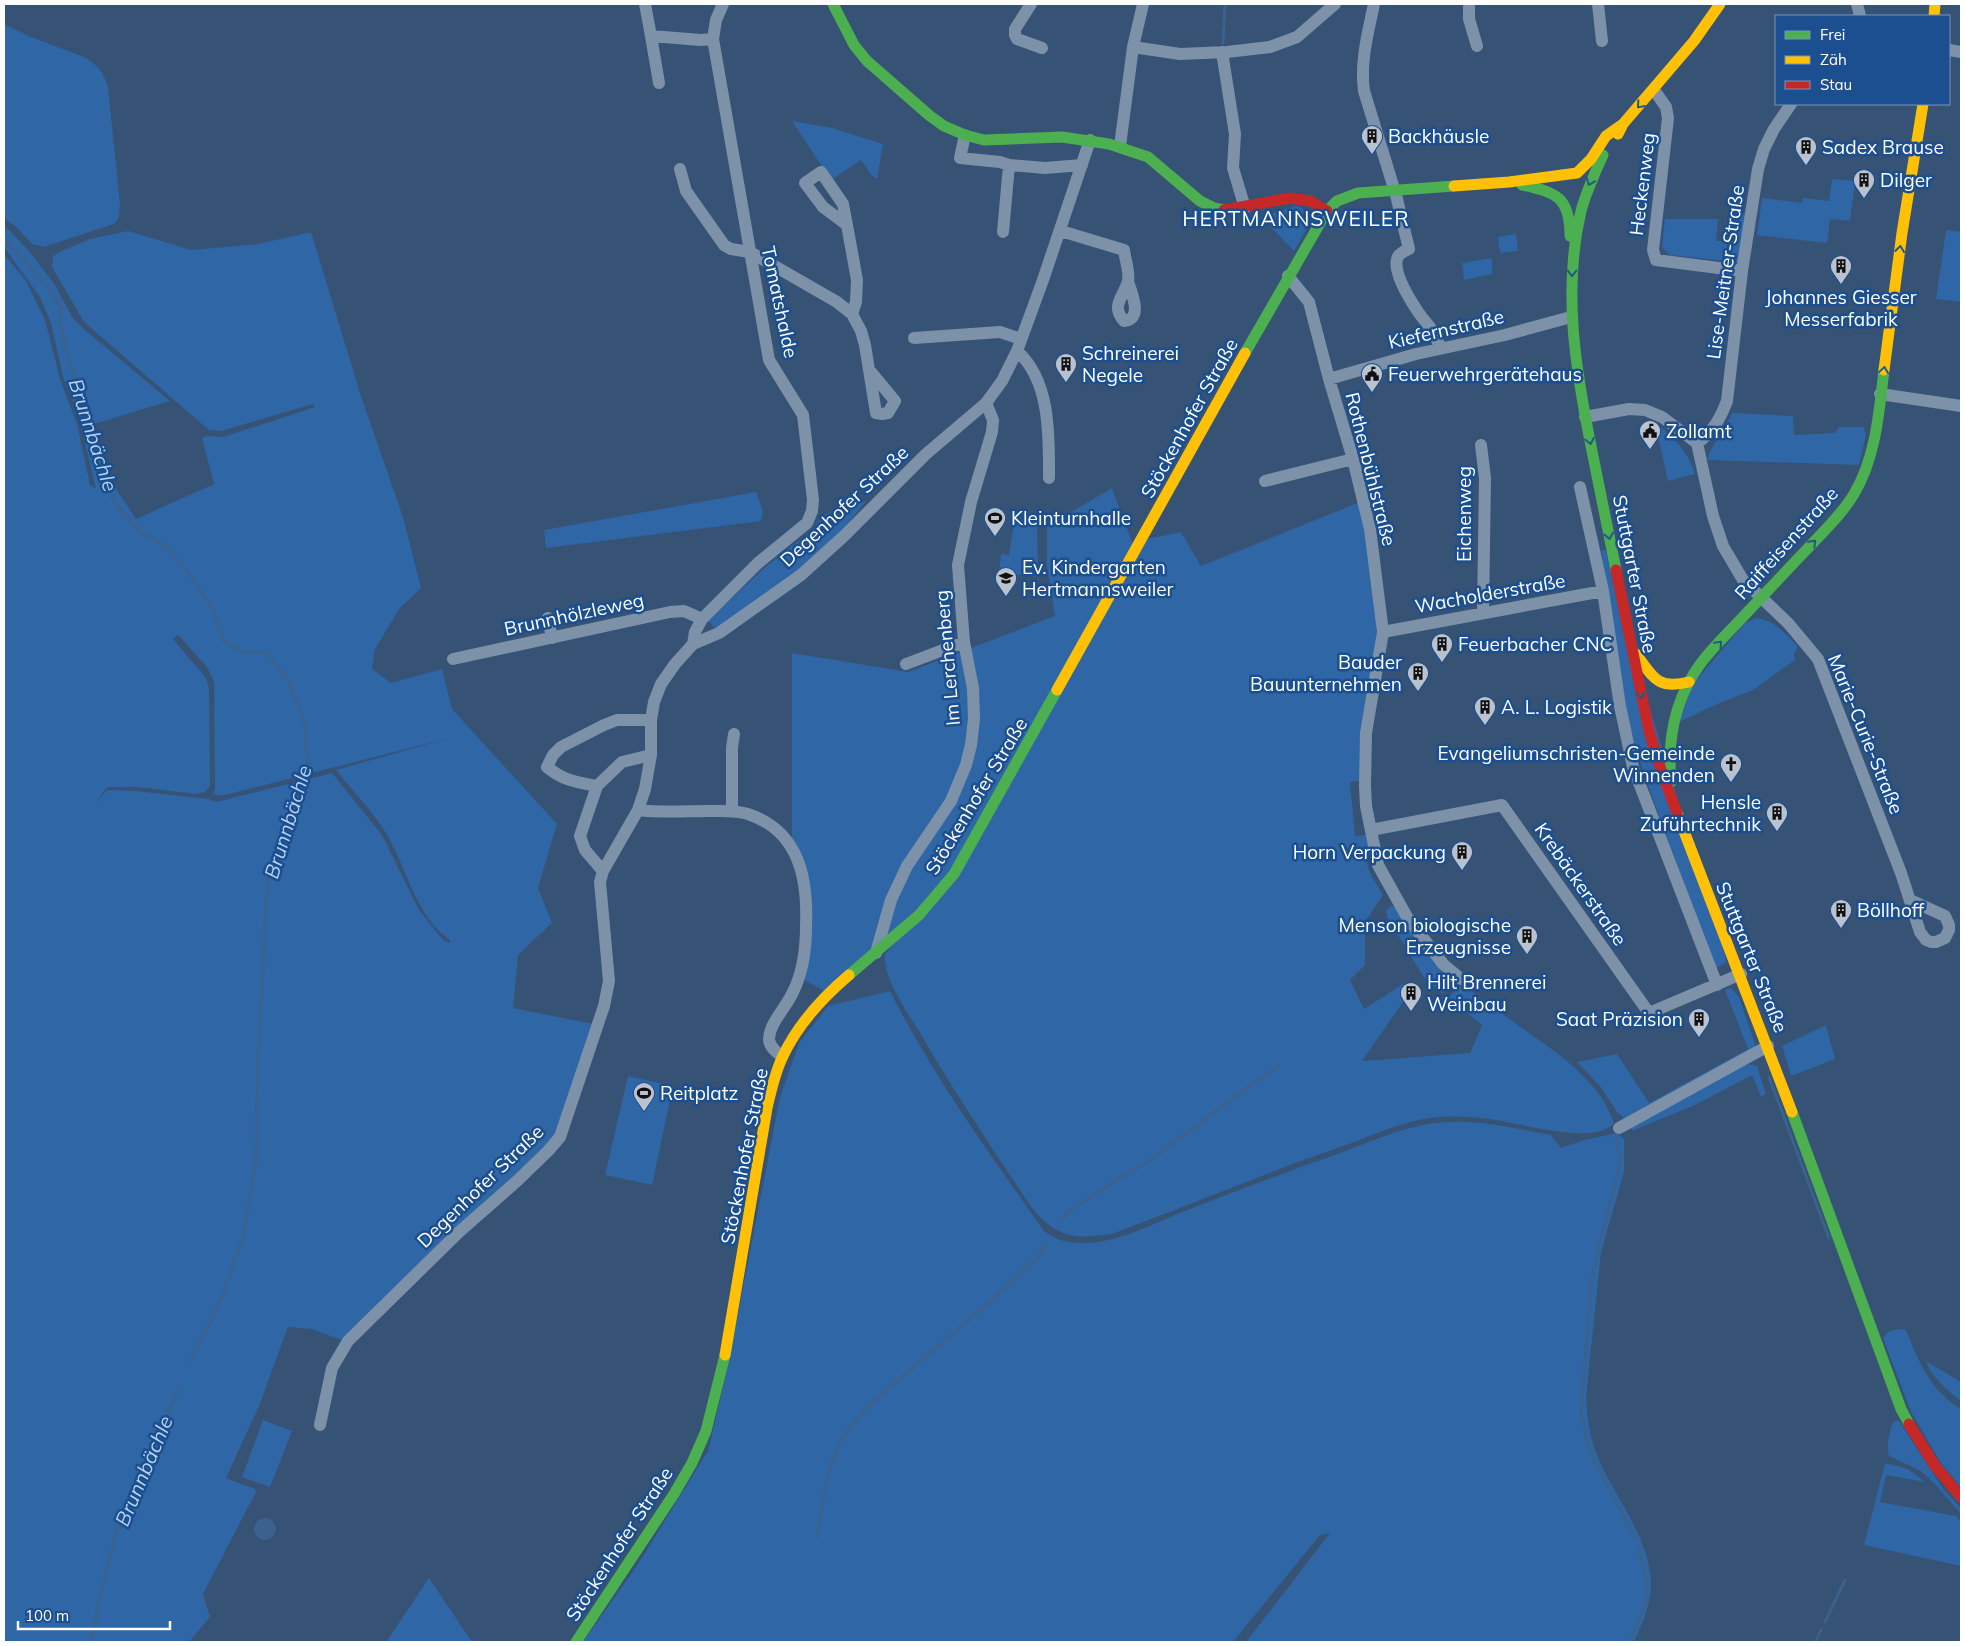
<svg xmlns="http://www.w3.org/2000/svg" width="1965" height="1646" font-family="Mulish,sans-serif">
<style>
.green{fill:#2f66a5;fill-rule:evenodd}
.water{fill:#3b618d}
.lines{fill:none;stroke-linecap:round;stroke-linejoin:round}
.stream{stroke:#3b618d;stroke-width:3}
.street{stroke:#7d92a8;stroke-width:12}
.fast{stroke:#4caf50;stroke-width:11}
.slow{stroke:#ffc107;stroke-width:11}
.jam{stroke:#c62828;stroke-width:11}
.oneway{stroke:#205989}
.labels{text-anchor:middle;stroke-width:5;stroke-linejoin:round;paint-order:stroke}
.poi-label{font-size:19px;fill:#fff;stroke:#1b4f8f;text-anchor:start}
.street-label{font-size:19px;fill:#fff;stroke:#1b4f8f}
.water-label{font-size:20px;font-style:italic;fill:#b5d3f5;stroke:#1b4f8f}
.quarter-label{font-size:21px;letter-spacing:1px;fill:#fff;stroke:#1b4f8f}
</style>
<rect width="100%" height="100%" fill="#365274"/>
<!-- green -->
<path class="green" d="M 4,24 L 31,37 L 84,57 C 97,64 104,73 108,87 L 120,204 L 119,217 L 114,224 L 44,247 L 32,244 L 15,226 L 4,219 Z
M 792,121 L 832,128 L 883,144 L 877,179 L 872,176 L 861,160 L 831,180 Z
M 1832,179 L 1855,181 L 1850,221 L 1830,219 L 1827,243 L 1757,235 L 1762,198 L 1802,203 L 1803,198 L 1829,201 Z
M 1296,206 L 1301,207 C 1315,222 1302,236 1294,251 L 1261,217 Z
M 1747,213 L 1738,261 L 1733,265 L 1727,266 L 1726,261 L 1670,255 L 1662,247 L 1665,219 L 1718,219 L 1716,241 L 1726,241 L 1729,217 Z
M 4,225 L 29,251 L 55,285 L 72,317 L 85,330 L 170,401 L 94,424 L 111,481 L 136,519 L 214,484 L 202,438 L 207,436 L 223,437 L 315,407 L 313,404 L 221,431 L 209,430 L 84,322 L 52,267 L 53,256 L 61,251 L 90,239 L 128,231 L 191,250 L 258,244 L 311,232 L 361,396 L 404,520 L 421,588 L 399,609 L 375,649 L 372,669 L 391,683 L 442,669 L 452,709 L 557,824 L 538,888 L 552,923 L 518,955 L 513,1008 L 598,1025 L 561,1125 L 545,1148 L 344,1341 L 312,1329 L 288,1327 L 259,1406 L 226,1478 L 257,1490 L 203,1594 L 210,1617 L 189,1642 L 4,1642 L 4,254 L 26,281 L 45,320 L 61,382 L 77,424 L 90,485 L 96,489 L 78,412 L 63,377 L 51,323 L 40,297 L 4,247 ZM 178,635 L 207,667 L 214,682 L 215,789 L 213,794 L 221,796 L 446,739 L 336,770 C 352,790 373,812 386,833 C 407,868 415,916 450,940 L 450,943 L 443,940 L 419,910 L 382,835 L 332,773 L 216,802 L 209,799 L 136,791 L 107,790 L 96,803 L 107,787 L 137,787 L 196,794 L 205,792 L 210,786 L 209,688 L 206,678 L 173,639 Z
M 1946,230 L 1961,232 L 1961,302 L 1936,299 Z
M 1516,234 L 1518,251 L 1500,253 L 1498,237 Z
M 1492,258 L 1492,274 L 1464,280 L 1462,263 Z
M 1732,413 L 1793,416 L 1794,435 L 1835,433 L 1839,427 L 1864,427 L 1866,435 L 1859,465 L 1707,460 C 1712,443 1725,429 1732,413 Z
M 1655,423 C 1674,437 1688,451 1695,474 L 1668,481 Z
M 1112,488 L 1132,542 L 1181,532 L 1201,566 L 1360,502 C 1367,548 1378,596 1376,643 L 1360,742 L 1360,781 L 1350,782 L 1355,836 L 1366,835 L 1369,851 L 1364,856 L 1372,877 L 1383,895 L 1365,922 L 1365,965 L 1350,980 L 1364,1009 L 1403,984 L 1403,1002 L 1362,1061 L 1470,1053 L 1482,1025 L 1448,998 L 1457,988 L 1463,985 C 1483,999 1502,1014 1522,1028 C 1557,1053 1600,1080 1614,1123 C 1594,1146 1523,1124 1496,1120 C 1475,1117 1454,1115 1432,1118 C 1403,1121 1373,1135 1346,1145 C 1267,1172 1190,1205 1112,1234 C 1074,1240 1054,1237 1030,1205 C 992,1148 954,1092 920,1033 C 907,1011 883,979 885,954 L 954,874 L 828,993 L 799,977 L 807,902 L 792,849 L 792,653 L 908,672 L 1055,616 L 1047,565 L 1047,526 Z
M 756,492 L 763,511 L 761,521 L 546,548 L 544,530 Z
M 866,501 L 840,533 L 798,570 L 717,630 L 708,621 L 763,569 L 813,529 L 823,515 Z
M 1014,522 L 1037,525 L 1038,577 L 999,572 L 1001,554 L 1009,555 Z
M 1601,550 L 1606,550 L 1622,617 L 1726,958 L 1725,963 L 1718,967 L 1714,965 L 1647,783 L 1629,725 Z
M 1756,618 C 1774,620 1787,634 1798,647 L 1794,654 L 1795,660 L 1753,690 L 1715,705 L 1677,723 L 1691,686 L 1745,623 Z
M 1392,906 L 1398,909 L 1432,960 L 1454,982 L 1443,994 L 1423,976 L 1387,917 L 1386,910 Z
M 1731,988 L 1739,997 L 1757,1050 L 1626,1120 L 1617,1112 L 1600,1086 L 1577,1062 L 1617,1054 L 1649,1103 L 1748,1049 L 1725,990 Z
M 890,991 C 933,1076 989,1153 1044,1231 C 1059,1243 1078,1245 1097,1242 C 1128,1238 1161,1220 1190,1209 C 1240,1189 1290,1171 1340,1153 C 1367,1143 1394,1131 1423,1125 C 1464,1116 1510,1127 1551,1135 L 1561,1148 L 1584,1140 L 1617,1133 L 1624,1139 L 1624,1172 L 1601,1252 L 1586,1397 C 1587,1415 1589,1433 1595,1450 C 1611,1493 1652,1539 1651,1587 C 1650,1607 1642,1624 1634,1642 L 1246,1642 L 1330,1533 L 1320,1535 L 1233,1642 L 583,1642 L 638,1564 L 708,1451 L 726,1375 L 780,1097 L 799,1043 L 828,1006 Z
M 1826,1025 L 1835,1059 L 1791,1076 L 1782,1046 Z
M 1749,1064 L 1757,1066 L 1766,1094 L 1761,1097 L 1752,1075 L 1697,1104 L 1632,1131 L 1631,1126 L 1742,1066 Z
M 628,1076 L 673,1086 L 652,1185 L 605,1175 Z
M 1898,1329 L 1906,1330 C 1920,1364 1929,1389 1961,1409 L 1961,1487 L 1942,1465 L 1911,1412 L 1883,1338 L 1888,1332 Z
M 1926,1361 L 1961,1382 L 1961,1401 C 1950,1393 1928,1373 1926,1361 Z
M 263,1420 L 292,1431 L 270,1487 L 242,1477 Z
M 1895,1421 L 1899,1421 L 1944,1490 L 1961,1508 L 1961,1514 L 1934,1483 L 1921,1471 L 1889,1456 C 1886,1448 1889,1427 1895,1421 Z
M 1885,1463 L 1908,1469 L 1925,1482 L 1886,1475 L 1880,1502 L 1956,1516 L 1961,1522 L 1961,1566 L 1864,1545 Z
M 429,1578 L 472,1642 L 386,1642 Z"/>
<!-- water -->
<path class="water" d="M254 1529a11 11 0 1 1 22 0a11 11 0 1 1-22 0Z"/>
<g class="lines">
<!-- stream -->
<path class="stream" d="M 1223,43 L 1225,4
M 4,238 L 43,281 L 62,309 L 59,321 L 91,440 L 106,486 L 121,511 L 141,532 L 164,545 L 181,563 L 211,605 L 223,640 L 242,652 L 266,652 L 288,679 L 305,724 L 308,765 L 276,852 L 267,889 L 258,1065 L 256,1161 L 244,1233 L 222,1297 L 191,1361
M 1769,1077 L 1829,1238
M 1616,1136 L 1620,1164 L 1597,1253 L 1591,1285 L 1581,1413 L 1589,1449 L 1635,1538
M 1061,1220 L 1077,1205 L 1154,1157 L 1280,1064
M 817,1536 L 828,1473 L 843,1436 L 865,1409 L 993,1299 L 1038,1257 L 1047,1244
M 1825,1622 L 1845,1580
M 1816,1641 L 1821,1630
M 92,1642 L 99,1602 L 120,1518 L 179,1388
M 1630,1642 L 1646,1602 L 1648,1585 L 1638,1545"/>
<!-- street -->
<path class="street" d="M 645,4 L 651,36 L 701,40 L 713,39
M 1031,4 L 1015,29 L 1015,35 L 1017,39 L 1042,48
M 1374,4 C 1368,33 1360,61 1364,91 L 1396,195 L 1409,249 C 1406,250 1401,253 1399,255 C 1387,270 1420,316 1430,327 C 1434,333 1437,341 1441,348
M 1469,4 L 1469,19 L 1477,46
M 1598,4 L 1602,41
M 1857,4 L 1860,16
M 651,36 L 659,83
M 1133,47 L 1180,54 L 1227,52 L 1270,47 L 1297,37 L 1335,4
M 1949,50 L 1961,52
M 1222,52 L 1235,134 L 1233,168 L 1245,208
M 1654,90 L 1666,107 L 1668,118 L 1653,250 L 1656,260 L 1742,271
M 965,135 L 960,158 L 1000,162 L 1009,165 L 1045,168 L 1082,165
M 1120,146 L 1133,47 L 1143,4
M 680,169 L 686,191 L 724,245 L 731,249 L 750,252 L 837,302 L 852,314 L 861,331 L 865,345 L 876,413 L 882,414 L 888,413 L 895,401 L 871,372
M 847,225 L 823,207 L 805,183 L 821,172 L 843,204 L 847,225 L 857,280 L 856,302 L 852,314
M 1061,231 L 1124,250 C 1125,259 1130,273 1128,281 C 1124,297 1110,305 1124,321 C 1144,319 1131,292 1128,281
M 1003,232 L 1009,165
M 1288,276 L 1309,302 L 1329,379 L 1353,459 L 1370,529 L 1383,632 L 1366,733 L 1365,786 L 1366,806 L 1378,865 L 1407,917 L 1443,964 L 1461,979
M 914,338 L 1000,332 L 1021,339
M 1017,351 C 1051,381 1049,437 1049,478
M 1329,379 L 1416,354 L 1505,335 L 1571,317
M 1880,394 L 1961,406
M 1585,417 L 1629,409 L 1645,410 L 1662,417 L 1697,443 L 1713,516 L 1723,546 L 1743,580 L 1788,623 L 1818,659 L 1901,873 L 1920,932 L 1926,940 L 1931,942 L 1936,942 L 1945,938 L 1949,930 L 1949,925 L 1945,916 L 1910,900
M 1697,443 C 1713,432 1720,419 1727,401 L 1742,271 L 1758,169 L 1764,149 L 1774,129 L 1791,104
M 1481,445 L 1485,478 L 1483,613
M 1265,481 L 1353,459
M 1580,487 L 1603,591 L 1620,706 L 1633,767 L 1717,985
M 548,618 L 552,638
M 1383,632 L 1603,591
M 693,644 L 695,632 L 702,619 L 758,563 L 807,523 L 812,511 L 813,500 L 803,415 L 769,360 L 713,39 L 716,20 L 723,4
M 453,659 L 670,612 L 684,611 L 702,619
M 906,664 L 964,642
M 597,786 C 576,782 564,781 547,767 L 553,755 L 561,747 L 604,725 L 617,720 L 651,720
M 638,810 C 662,813 686,811 710,811 C 723,811 736,810 748,814 C 799,831 808,878 806,926 C 806,948 803,972 793,992 C 786,1008 770,1022 769,1039 C 769,1047 777,1052 782,1057
M 732,811 L 732,748 L 734,734
M 1371,830 L 1502,805 L 1649,1013 L 1741,974
M 603,871 L 585,850 L 580,836 L 597,786 L 622,762 L 651,755
M 876,953 L 891,900 L 907,866 L 951,801 L 966,765 L 971,745 L 974,719 L 973,688 L 964,642 L 958,565 L 971,502 L 992,432 L 993,420 L 986,403
M 1619,1128 L 1768,1046
M 320,1425 L 332,1368 L 348,1341 L 459,1232 L 517,1181 L 548,1151 L 560,1137 L 604,1006 L 609,981 L 600,882 L 603,871 L 638,810 L 645,789 L 651,755 L 651,720 L 654,702 L 661,684 L 675,664 L 693,644 L 719,633 L 801,575 L 844,536 L 926,454 L 986,403 L 1002,381 L 1017,351 L 1043,280 L 1090,140"/>
<!-- fast -->
<path class="fast" d="M 833,4 L 854,45 L 867,61 L 930,116 L 944,126 L 965,135 L 984,140 L 1062,137 L 1109,144 L 1148,157 L 1200,201 L 1214,208 L 1224,210
M 1603,155 C 1595,173 1586,192 1581,211 C 1562,291 1576,372 1592,451 C 1600,491 1608,530 1616,570
M 1522,185 C 1557,192 1570,198 1570,236
M 1245,353 L 1327,211 L 1337,201 L 1358,193 L 1454,186
M 1671,782 C 1667,739 1675,698 1701,663 C 1712,648 1726,635 1739,621 C 1763,596 1786,571 1810,546 C 1825,530 1842,514 1854,494 C 1876,457 1879,412 1884,370
M 849,975 L 919,915 L 954,874 L 1057,690
M 1792,1112 L 1901,1409 L 1909,1424
M 576,1642 L 674,1494 L 692,1463 L 706,1431 L 725,1355"/>
<!-- slow -->
<path class="slow" d="M 1934,16 L 1935,4
M 1618,134 L 1623,124 L 1694,41 L 1720,4
M 1454,186 L 1509,182 L 1577,173 L 1591,159 L 1606,136 L 1623,124
M 1884,370 L 1902,233 L 1923,104
M 1636,654 C 1653,677 1657,690 1689,682
M 1057,690 L 1245,353
M 1677,813 L 1792,1112
M 725,1355 L 767,1108 C 771,1091 775,1072 783,1056 C 798,1024 822,998 849,975"/>
<!-- jam -->
<path class="jam" d="M 1224,210 L 1290,198 L 1310,201 L 1327,211
M 1616,570 L 1649,731 L 1662,773 L 1677,813
M 1909,1424 L 1935,1466 L 1961,1497"/>
</g>
<!-- one-way arrows -->
<defs><path id="oneway-chevron" d="M-2-3.5L2.5 0L-2 3.5" fill="none" stroke-width="1.6" stroke-linecap="round" stroke-linejoin="round" transform="scale(1.25)"/></defs>
<g class="oneway">
<use href="#oneway-chevron" transform="translate(1640 105) rotate(131)"/>
<use href="#oneway-chevron" transform="translate(1590 182) rotate(113)"/>
<use href="#oneway-chevron" transform="translate(1900 249) rotate(-83)"/>
<use href="#oneway-chevron" transform="translate(1572 273) rotate(91)"/>
<use href="#oneway-chevron" transform="translate(1884 370) rotate(-82)"/>
<use href="#oneway-chevron" transform="translate(1590 441) rotate(79)"/>
<use href="#oneway-chevron" transform="translate(1609 536) rotate(79)"/>
<use href="#oneway-chevron" transform="translate(1813 543) rotate(-46)"/>
<use href="#oneway-chevron" transform="translate(1719 644) rotate(-46)"/>
<use href="#oneway-chevron" transform="translate(1641 695) rotate(78)"/>
</g>
<!-- icons -->
<defs>
<g id="building-pin" transform="scale(1.125)"><path d="M0 17L-7.5 6A9.5 9.5 0 1 1 7.5 6Z" fill="#b9c2ce" stroke="#1b4f8f"/><path d="M-4-6H4V6H1V3H-1V6H-4ZM-2.5-4.3h1.7v1.8h-1.7ZM.8-4.3h1.7v1.8H.8ZM-2.5-1h1.7V.8h-1.7ZM.8-1h1.7V.8H.8Z" fill="#111"/></g>
<g id="civic-pin" transform="scale(1.125)"><path d="M0 17L-7.5 6A9.5 9.5 0 1 1 7.5 6Z" fill="#b9c2ce" stroke="#1b4f8f"/><path d="M-.6-6.5H3V-4.5H.6V-3L4-1V1h2V6H-6V1h2V-1L-.6-3ZM-1.2 2.5V6h2.4V2.5Z" fill="#111"/></g>
<g id="stadium-pin" transform="scale(1.125)"><path d="M0 17L-7.5 6A9.5 9.5 0 1 1 7.5 6Z" fill="#b9c2ce" stroke="#1b4f8f"/><path d="M0-5a6.5 5 0 1 0 0 10a6.5 5 0 1 0 0-10ZM-3.5-1.8h7v3.6h-7Z" fill="#111"/></g>
<g id="school-pin" transform="scale(1.125)"><path d="M0 17L-7.5 6A9.5 9.5 0 1 1 7.5 6Z" fill="#b9c2ce" stroke="#1b4f8f"/><path d="M0-5L7-2L0 1L-7-2ZM-4 1L0 2.5L4 1V4Q0 6-4 4Z" fill="#111"/></g>
<g id="church-pin" transform="scale(1.125)"><path d="M0 17L-7.5 6A9.5 9.5 0 1 1 7.5 6Z" fill="#b9c2ce" stroke="#1b4f8f"/><path d="M-1.2-6h2.4v3.5h3.3v2.4h-3.3V6h-2.4V-.1h-3.3v-2.4h3.3Z" fill="#111"/></g>
</defs>
<g fill-rule="evenodd">
<use href="#building-pin" x="1372" y="136"/>
<use href="#building-pin" x="1806" y="147"/>
<use href="#building-pin" x="1864" y="180"/>
<use href="#building-pin" x="1841" y="266"/>
<use href="#building-pin" x="1066" y="364"/>
<use href="#civic-pin" x="1372" y="374"/>
<use href="#civic-pin" x="1650" y="431"/>
<use href="#stadium-pin" x="995" y="518"/>
<use href="#school-pin" x="1006" y="578"/>
<use href="#building-pin" x="1442" y="644"/>
<use href="#building-pin" x="1418" y="673"/>
<use href="#building-pin" x="1485" y="707"/>
<use href="#church-pin" x="1731" y="764"/>
<use href="#building-pin" x="1777" y="813"/>
<use href="#building-pin" x="1462" y="852"/>
<use href="#building-pin" x="1841" y="910"/>
<use href="#building-pin" x="1527" y="936"/>
<use href="#building-pin" x="1411" y="993"/>
<use href="#building-pin" x="1699" y="1019"/>
<use href="#stadium-pin" x="644" y="1093"/>
</g>
<g class="labels">
<!-- poi labels -->
<g class="poi-label">
<text x="1388" y="143">Backhäusle</text>
<text x="1822" y="154">Sadex Brause</text>
<text x="1880" y="187">Dilger</text>
<text x="1841" y="304" text-anchor="middle">Johannes Giesser<tspan x="1841" dy="22">Messerfabrik</tspan></text>
<text x="1082" y="360">Schreinerei<tspan x="1082" dy="22">Negele</tspan></text>
<text x="1388" y="381">Feuerwehrgerätehaus</text>
<text x="1666" y="438">Zollamt</text>
<text x="1011" y="525">Kleinturnhalle</text>
<text x="1022" y="574">Ev. Kindergarten<tspan x="1022" dy="22">Hertmannsweiler</tspan></text>
<text x="1458" y="651">Feuerbacher CNC</text>
<text x="1402" y="669" text-anchor="end">Bauder<tspan x="1402" dy="22">Bauunternehmen</tspan></text>
<text x="1501" y="714">A. L. Logistik</text>
<text x="1715" y="760" text-anchor="end">Evangeliumschristen-Gemeinde<tspan x="1715" dy="22">Winnenden</tspan></text>
<text x="1761" y="809" text-anchor="end">Hensle<tspan x="1761" dy="22">Zuführtechnik</tspan></text>
<text x="1446" y="859" text-anchor="end">Horn Verpackung</text>
<text x="1857" y="917">Böllhoff</text>
<text x="1511" y="932" text-anchor="end">Menson biologische<tspan x="1511" dy="22">Erzeugnisse</tspan></text>
<text x="1427" y="989">Hilt Brennerei<tspan x="1427" dy="22">Weinbau</tspan></text>
<text x="1683" y="1026" text-anchor="end">Saat Präzision</text>
<text x="660" y="1100">Reitplatz</text>
</g>
<!-- street labels -->
<g class="street-label">
<text transform="translate(1642 184) rotate(-83)" y="7">Heckenweg</text>
<text transform="translate(1725 272) rotate(-82)" y="7">Lise-Meitner-Straße</text>
<text transform="translate(780 302) rotate(78)" y="7">Tomatshalde</text>
<text transform="translate(1446 329) rotate(-13)" y="7">Kiefernstraße</text>
<text transform="translate(1189 418) rotate(-61)" y="7">Stöckenhofer Straße</text>
<text transform="translate(1371 469) rotate(76)" y="7">Rothenbühlstraße</text>
<text transform="translate(844 506) rotate(-43)" y="7">Degenhofer Straße</text>
<text transform="translate(1464 514) rotate(-90)" y="7">Eichenweg</text>
<text transform="translate(1786 543) rotate(-48)" y="7">Raiffeisenstraße</text>
<text transform="translate(1635 574) rotate(79)" y="7">Stuttgarter Straße</text>
<text transform="translate(1490 593) rotate(-10)" y="7">Wacholderstraße</text>
<text transform="translate(574 614) rotate(-12)" y="7">Brunnhölzleweg</text>
<text transform="translate(947 658) rotate(-95)" y="7">Im Lerchenberg</text>
<text transform="translate(1866 734) rotate(68)" y="7">Marie-Curie-Straße</text>
<text transform="translate(976 796) rotate(-59)" y="7">Stöckenhofer Straße</text>
<text transform="translate(1581 884) rotate(55)" y="7">Krebäckerstraße</text>
<text transform="translate(1752 957) rotate(68)" y="7">Stuttgarter Straße</text>
<text transform="translate(744 1156) rotate(-79)" y="7">Stöckenhofer Straße</text>
<text transform="translate(480 1186) rotate(-44)" y="7">Degenhofer Straße</text>
<text transform="translate(619 1544) rotate(-57)" y="7">Stöckenhofer Straße</text>
</g>
<!-- water labels -->
<g class="water-label">
<text transform="translate(93 435) rotate(72)" y="7">Brunnbächle</text>
<text transform="translate(288 822) rotate(-73)" y="7">Brunnbächle</text>
<text transform="translate(144 1471) rotate(-67)" y="7">Brunnbächle</text>
</g>
<!-- quarter labels -->
<g class="quarter-label">
<text x="1296" y="226">HERTMANNSWEILER</text>
</g>
</g>
<!-- border -->
<rect width="1965" height="1646" fill="none" stroke="#ffffff" stroke-width="10"/>
<!-- legend -->
<rect x="1775" y="15" width="175" height="90" fill="#1b4f8f" stroke="#7695bc"/>
<rect x="1785" y="31" width="25" height="8" fill="#4caf50" stroke="#7695bc"/>
<text x="1820" y="40" font-size="15" fill="#ffffff">Frei</text>
<rect x="1785" y="56" width="25" height="8" fill="#ffc107" stroke="#7695bc"/>
<text x="1820" y="65" font-size="15" fill="#ffffff">Zäh</text>
<rect x="1785" y="81" width="25" height="8" fill="#c62828" stroke="#7695bc"/>
<text x="1820" y="90" font-size="15" fill="#ffffff">Stau</text>
<!-- scale -->
<path d="M18 1621v8h152v-8" fill="none" stroke="#ffffff" stroke-width="2.5"/>
<text x="25" y="1621" font-size="15" fill="#ffffff" stroke="#1b4f8f" stroke-width="4" paint-order="stroke">100 m</text>
</svg>
